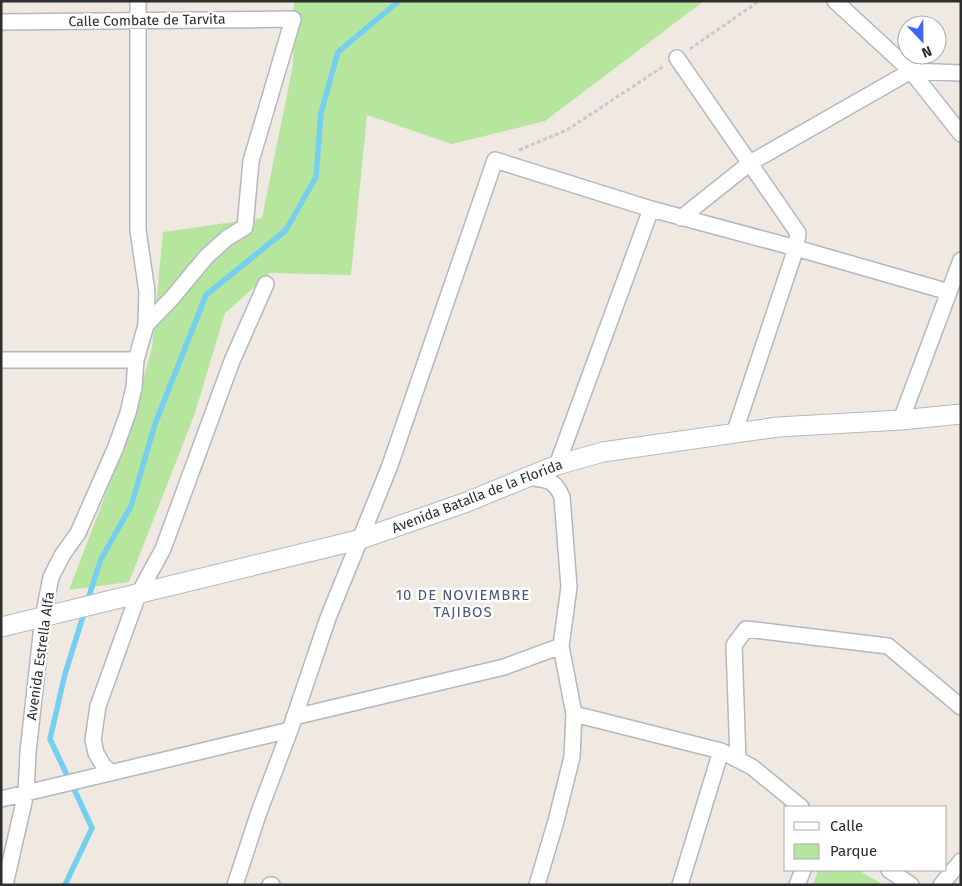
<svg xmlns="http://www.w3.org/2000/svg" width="962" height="886" font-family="'Fira Sans',sans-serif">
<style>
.green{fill:#b6e59e}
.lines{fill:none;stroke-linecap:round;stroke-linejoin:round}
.stream{stroke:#75cff0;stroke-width:5.5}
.minor-casing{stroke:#b4b7c1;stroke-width:18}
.tertiary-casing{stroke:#b4b7c1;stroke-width:21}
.path{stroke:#c9c9c9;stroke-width:3;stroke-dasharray:4 2.5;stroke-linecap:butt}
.minor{stroke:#fff;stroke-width:15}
.tertiary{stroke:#fff;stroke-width:19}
.labels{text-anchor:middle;stroke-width:5;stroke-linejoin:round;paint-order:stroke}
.street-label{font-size:14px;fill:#2e2e2e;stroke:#fff}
.neighbourhood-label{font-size:15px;letter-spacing:1px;fill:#4d5680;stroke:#fff}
</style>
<rect width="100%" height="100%" fill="#efe9e1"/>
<!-- green -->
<path class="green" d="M 294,1 L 704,1 L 545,121 L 452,144 L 367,115 L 351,275 L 270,273 L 225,313 L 194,416 L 129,582 L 69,590 L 126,441 L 152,348 L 163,232 L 262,218 L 293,65 Z
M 818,870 L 858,870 L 884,885 L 813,885 Z"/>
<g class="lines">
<!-- stream -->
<path class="stream" d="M 87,602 L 101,559 L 131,506 L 155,424 L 206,295 L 286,230 L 316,177 L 321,113 L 338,52 L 399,1
M 66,773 L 50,739 L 65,674 L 85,610
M 65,885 L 92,828 L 75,791"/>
<!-- minor casing -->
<g class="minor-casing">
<path id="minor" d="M 835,1 L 911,71 L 961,134
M 1,22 L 293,19 L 251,161 L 245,227 L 227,238 L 207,256 L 172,298 L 146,325
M 677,58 L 798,233 L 796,248 L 734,434
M 681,218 L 750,163 L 911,71 L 961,73
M 1,360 L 136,360
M 901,420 L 961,260
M 557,465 L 651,209
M 527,477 C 546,480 554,478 562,497 L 569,587 L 561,646 L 574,714 L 572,757 L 556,821 L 537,885
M 574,714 L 721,751 L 752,767 L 801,807
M 294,717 L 504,667 L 561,646
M 738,760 L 734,645 L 746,629 L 888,646 L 961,707
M 111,773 L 103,765 L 96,753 L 93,740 L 98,706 L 138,595 L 163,549 L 232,361 L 266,284
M 1,799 L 290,730
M 889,870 L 911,885
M 5,885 L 26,793 L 28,752 L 43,617 L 51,577 L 63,554 L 78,533 L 115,449 L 128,413 L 134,387 L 136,360 L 146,325 L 147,292 L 138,230 L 138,1
M 235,885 L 259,812 L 290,730 L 328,618 L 389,468 L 495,160 L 651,209 L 796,248 L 949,292
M 270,885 L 272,885
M 680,885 L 721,751
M 797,885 L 803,870
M 941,885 L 961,861"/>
</g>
<!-- tertiary casing -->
<g class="tertiary-casing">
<path id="tertiary" d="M 1,627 L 358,540 L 467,502 L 557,465 L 603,452 L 778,427 L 901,420 L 961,414"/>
</g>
<!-- path -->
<path class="path" d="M 690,49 L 759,1
M 519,150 L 567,130 L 664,66"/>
<!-- minor -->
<use href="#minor" class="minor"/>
<!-- tertiary -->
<use href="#tertiary" class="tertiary"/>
</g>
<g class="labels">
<!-- street labels -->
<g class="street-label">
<text transform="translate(147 20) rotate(-1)" y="5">Calle Combate de Tarvita</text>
<text transform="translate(477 496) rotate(-21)" y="5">Avenida Batalla de la Florida</text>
<text transform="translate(40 656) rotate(-82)" y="5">Avenida Estrella Alfa</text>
</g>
<!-- neighbourhood labels -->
<g class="neighbourhood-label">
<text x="463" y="600">10 DE NOVIEMBRE<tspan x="463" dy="17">TAJIBOS</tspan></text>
</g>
</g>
<!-- border -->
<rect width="962" height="886" fill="none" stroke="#2e2e2e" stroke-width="5"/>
<!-- legend -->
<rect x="784" y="806" width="162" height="65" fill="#ffffff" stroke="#ababab"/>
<rect x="794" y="822" width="25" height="8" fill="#ffffff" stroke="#ababab"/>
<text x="830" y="831" font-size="15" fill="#2e2e2e">Calle</text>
<rect x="794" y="844" width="25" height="15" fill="#b6e59e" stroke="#ababab"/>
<text x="830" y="856" font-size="15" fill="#2e2e2e">Parque</text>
<!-- north arrow -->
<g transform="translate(922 40) rotate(158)"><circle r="24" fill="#ffffff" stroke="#ababab"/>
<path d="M0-4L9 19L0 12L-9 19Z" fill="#4264fb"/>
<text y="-8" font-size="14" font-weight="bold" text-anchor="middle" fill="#2e2e2e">N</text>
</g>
</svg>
